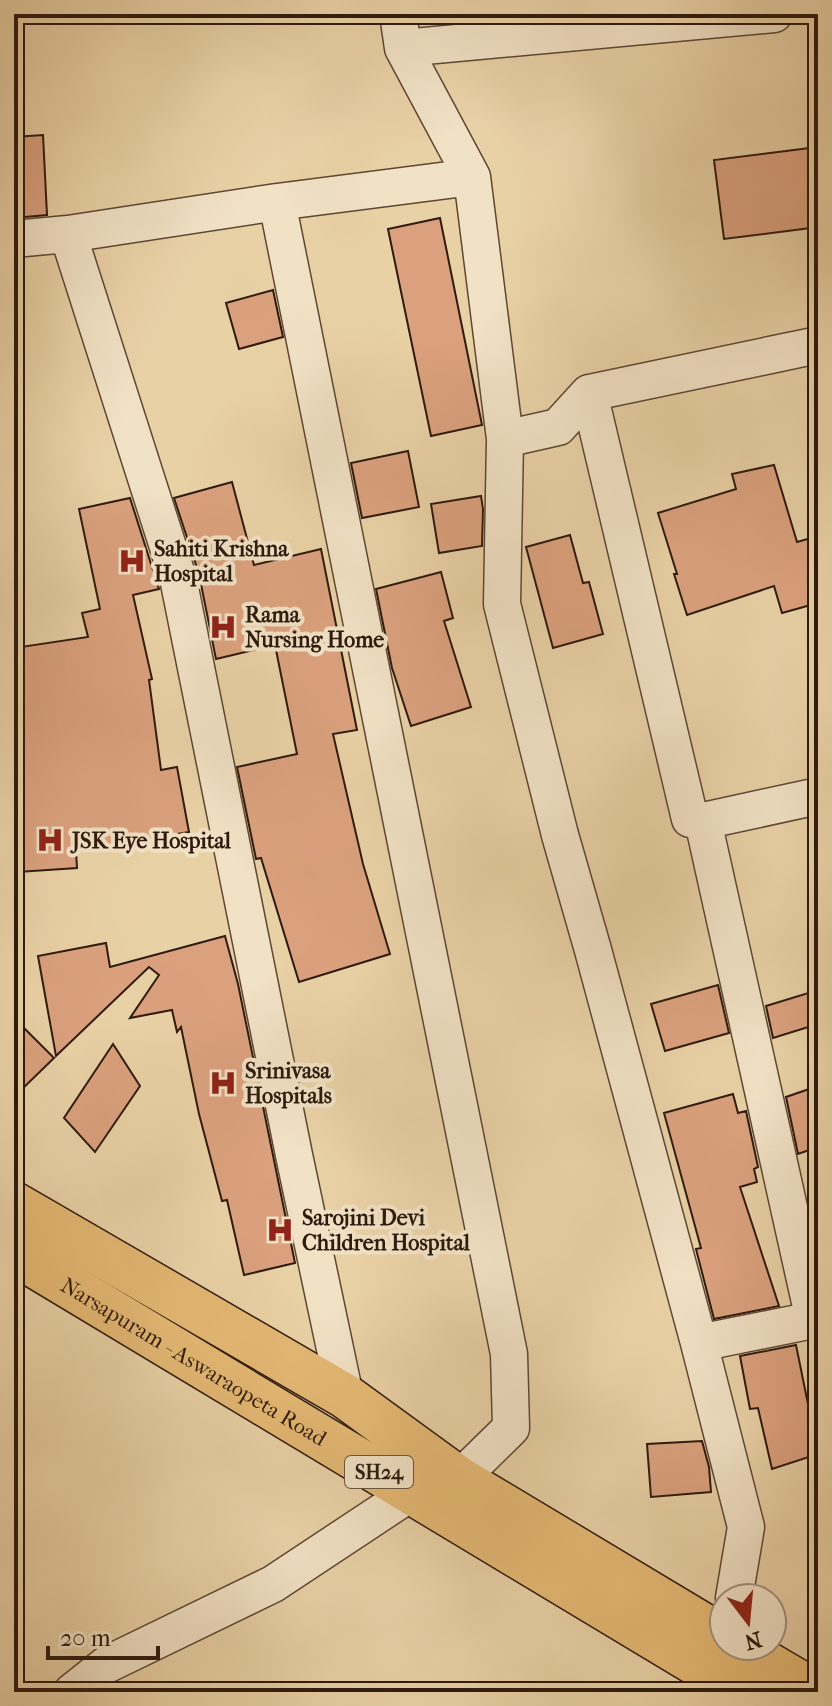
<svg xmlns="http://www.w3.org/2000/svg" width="832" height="1706" font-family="'IM FELL French Canon',serif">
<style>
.building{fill:#dba17e;stroke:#2e1a0e;stroke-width:2}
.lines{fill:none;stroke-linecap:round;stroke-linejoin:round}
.minor-casing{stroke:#5d4834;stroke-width:39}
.primary-casing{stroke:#2e1a0e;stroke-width:47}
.minor{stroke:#f1e1c5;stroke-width:36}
.primary{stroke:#e4b873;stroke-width:44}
.labels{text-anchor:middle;stroke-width:8;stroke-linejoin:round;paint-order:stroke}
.shield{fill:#f1e1c5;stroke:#685645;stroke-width:2}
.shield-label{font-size:20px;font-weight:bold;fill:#2e1a0e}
.poi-label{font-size:22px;font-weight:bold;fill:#2e1a0e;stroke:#f1e1c5;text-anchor:start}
.street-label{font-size:22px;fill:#2e1a0e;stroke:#f1e1c5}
</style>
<rect width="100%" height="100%" fill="#e9d1a6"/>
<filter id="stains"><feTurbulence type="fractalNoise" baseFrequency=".0025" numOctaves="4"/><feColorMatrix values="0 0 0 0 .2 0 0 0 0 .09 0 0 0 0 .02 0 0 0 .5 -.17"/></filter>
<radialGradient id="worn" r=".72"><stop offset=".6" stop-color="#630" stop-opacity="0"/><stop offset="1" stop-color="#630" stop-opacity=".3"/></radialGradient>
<!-- building -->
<path class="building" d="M 43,135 L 47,215 L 14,218 L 14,137 Z
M 818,147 L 818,227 L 724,239 L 714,160 Z
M 440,218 L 482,425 L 431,436 L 388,229 Z
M 273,290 L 283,337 L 239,349 L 226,303 Z
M 408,451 L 419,507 L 362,518 L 351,463 Z
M 774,465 L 797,542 L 818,536 L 818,603 L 782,613 L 774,586 L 687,615 L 674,574 L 677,574 L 658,513 L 736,489 L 732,474 Z
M 232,482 L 254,565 L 321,549 L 357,730 L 333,734 L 363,864 L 390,954 L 299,982 L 261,858 L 256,859 L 237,767 L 297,754 L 275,645 L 216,659 L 199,574 L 174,498 Z
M 481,496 L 483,509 L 482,546 L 439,553 L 431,504 Z
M 130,498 L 159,589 L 133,595 L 152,679 L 149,680 L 161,770 L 177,767 L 189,832 L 76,851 L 77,868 L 18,872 L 14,809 L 14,648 L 88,637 L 82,613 L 100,609 L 79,509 Z
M 570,535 L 583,583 L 589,582 L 603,634 L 553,648 L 526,547 Z
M 441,572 L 453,618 L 444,621 L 471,707 L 411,726 L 392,668 L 376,589 Z
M 225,936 L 238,984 L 295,1263 L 244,1275 L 227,1200 L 222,1201 L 199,1114 L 181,1027 L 177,1032 L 172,1010 L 130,1018 L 159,975 L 149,967 L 56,1056 L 38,956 L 106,943 L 110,967 Z
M 718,985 L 729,1033 L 665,1051 L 651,1004 Z
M 818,990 L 818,1024 L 773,1038 L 766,1006 Z
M 14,1018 L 54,1058 L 14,1097 Z
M 113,1044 L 140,1086 L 95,1152 L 64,1118 Z
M 818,1086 L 818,1147 L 798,1154 L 786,1097 Z
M 733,1094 L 738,1113 L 746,1111 L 758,1167 L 754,1169 L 757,1182 L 740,1187 L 779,1306 L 714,1319 L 696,1249 L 701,1248 L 664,1113 Z
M 796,1345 L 808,1404 L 818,1402 L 818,1454 L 772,1469 L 758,1408 L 750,1409 L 740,1356 Z
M 702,1441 L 709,1467 L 711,1492 L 651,1497 L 647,1444 Z"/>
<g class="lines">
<!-- minor casing -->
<g class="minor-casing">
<path id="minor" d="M 398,14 L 403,48 L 472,177 L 505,439 L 502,604 L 560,835 L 593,950 L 699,1343
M 403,48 L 774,14
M 277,202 L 509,1354 L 511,1428 L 459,1479
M 68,234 L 178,578 L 294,1155 L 345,1396
M 14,239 L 68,234 L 277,202 L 472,177
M 589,393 L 690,819 L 703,821 L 818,796
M 505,439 L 558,427 L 589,393 L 818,345
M 703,821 L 814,1320
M 734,1598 L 746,1527 L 699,1343 L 818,1319
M 72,1692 L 106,1665 L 273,1584 L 412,1492"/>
</g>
<!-- primary casing -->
<g class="primary-casing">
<g id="primary">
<path d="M 14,1204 L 345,1396 L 459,1479 L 724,1638"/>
<path id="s1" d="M 14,1253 L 744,1692"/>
<path d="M 737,1646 L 815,1692"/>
</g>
</g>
<!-- minor -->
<use href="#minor" class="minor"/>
<!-- primary -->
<use href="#primary" class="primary"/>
</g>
<!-- icons -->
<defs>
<g id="hospital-bare" transform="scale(2.16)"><path d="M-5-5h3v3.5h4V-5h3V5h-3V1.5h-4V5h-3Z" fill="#8f2418" stroke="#f1e1c5" stroke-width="2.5" paint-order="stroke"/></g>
</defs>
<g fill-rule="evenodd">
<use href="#hospital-bare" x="132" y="561"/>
<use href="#hospital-bare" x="223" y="627"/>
<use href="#hospital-bare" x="50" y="840"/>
<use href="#hospital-bare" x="223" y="1083"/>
<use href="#hospital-bare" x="280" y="1230"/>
</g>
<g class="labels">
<!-- shield labels -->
<rect class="shield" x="345" y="1456" width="68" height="32" rx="6"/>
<g class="shield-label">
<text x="379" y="1479">SH24</text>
</g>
<!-- poi labels -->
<g class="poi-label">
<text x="154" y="556">Sahiti Krishna<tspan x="154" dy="25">Hospital</tspan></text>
<text x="245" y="622">Rama<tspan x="245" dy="25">Nursing Home</tspan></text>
<text x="72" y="848">JSK Eye Hospital</text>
<text x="245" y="1078">Srinivasa<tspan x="245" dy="25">Hospitals</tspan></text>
<text x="302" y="1225">Sarojini Devi<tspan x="302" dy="25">Children Hospital</tspan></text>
</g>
<!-- street labels -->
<g class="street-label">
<text dy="8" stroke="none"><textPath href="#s1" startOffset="210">Narsapuram - Aswaraopeta Road</textPath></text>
</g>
</g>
<!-- margin -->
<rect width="832" height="1706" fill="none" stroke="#e9d1a6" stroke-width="48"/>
<rect x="16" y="16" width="800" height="1674" fill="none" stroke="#2e1a0e" stroke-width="4"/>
<rect x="24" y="24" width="784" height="1658" fill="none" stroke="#2e1a0e" stroke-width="2"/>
<!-- north arrow -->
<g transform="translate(748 1622) rotate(164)"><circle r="38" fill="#f1e1c5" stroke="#a3917c" stroke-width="2"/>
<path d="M0-6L14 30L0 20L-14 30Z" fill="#8f2418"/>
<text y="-12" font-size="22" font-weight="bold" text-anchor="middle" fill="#2e1a0e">N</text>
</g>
<!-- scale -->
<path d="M48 1646v12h110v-12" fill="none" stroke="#2e1a0e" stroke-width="4"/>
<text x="60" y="1646" font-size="24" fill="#2e1a0e" stroke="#f1e1c5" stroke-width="6" paint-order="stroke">20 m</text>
<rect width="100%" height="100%" filter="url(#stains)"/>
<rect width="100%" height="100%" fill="url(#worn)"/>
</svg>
